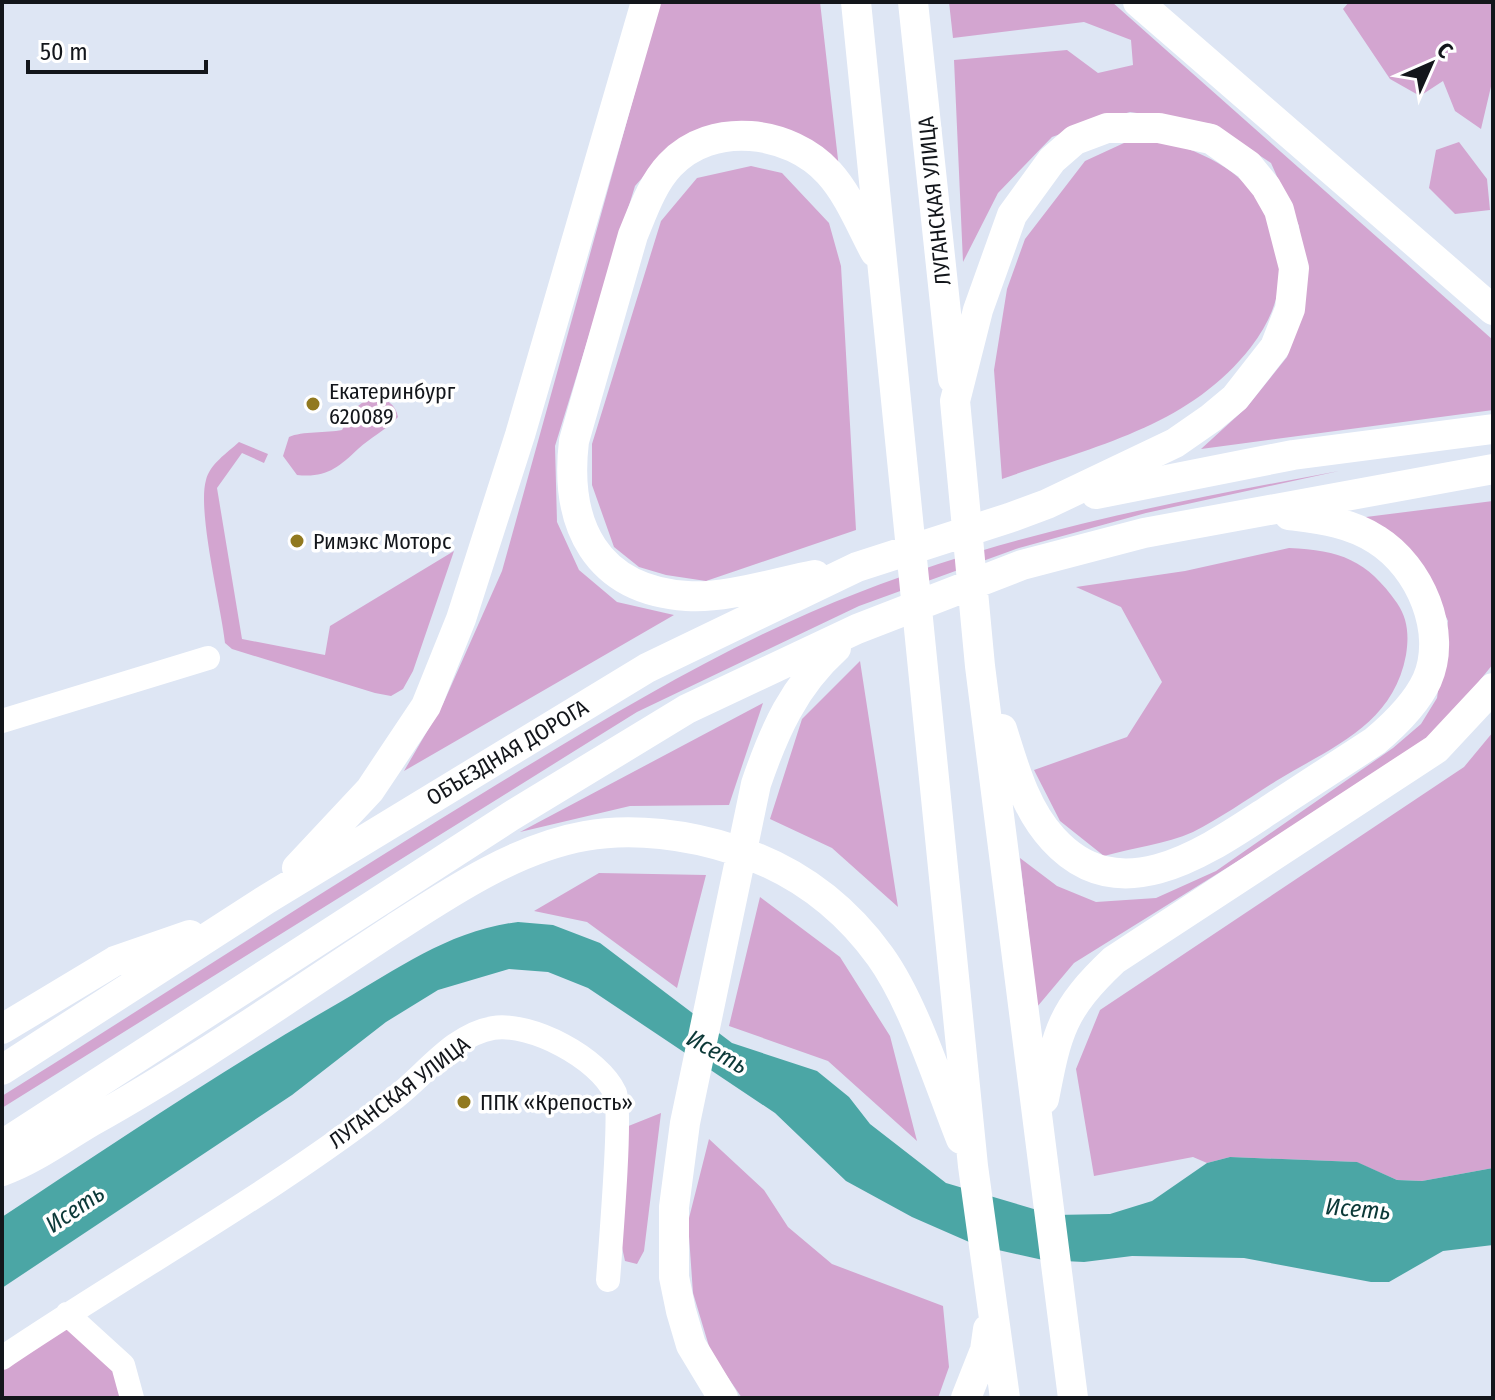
<svg xmlns="http://www.w3.org/2000/svg" width="1495" height="1400" font-family="'Fira Sans Condensed',sans-serif">
<style>
.green{fill:#d3a5d0}
.water{fill:#4ba6a5}
.lines{fill:none;stroke-linecap:round;stroke-linejoin:round}
.minor{stroke:#fff;stroke-width:24}
.major{stroke:#fff;stroke-width:30}
.poi-dot{fill:#91791f;stroke:#fff;stroke-width:3}
.labels{text-anchor:middle;stroke-width:7;stroke-linejoin:round;paint-order:stroke}
.street-label{font-size:22px;fill:#13161b;stroke:#fff}
.poi-label{font-size:22px;fill:#13161b;stroke:#fff;text-anchor:start}
.water-label{font-size:24px;font-style:italic;fill:#0c3938;stroke:#fff}
</style>
<rect width="100%" height="100%" fill="#dee6f4"/>
<!-- green -->
<path class="green" d="M 660,2 L 820,2 L 840,177 L 798,140 L 658,160 L 635,186 L 555,446 L 557,522 L 579,570 L 617,602 L 674,615 L 404,771 L 443,704 L 502,571 Z
M 949,2 L 1112,2 L 1493,340 L 1493,410 L 1201,449 L 1247,407 L 1287,357 L 1304,294 L 1299,226 L 1271,163 L 1212,124 L 1130,112 L 1091,123 L 1052,137 L 998,193 L 963,262 L 954,60 L 1067,50 L 1098,73 L 1133,65 L 1131,40 L 1084,22 L 953,38 Z
M 1349,2 L 1493,2 L 1493,78 L 1481,129 L 1455,111 L 1443,81 L 1420,96 L 1390,79 L 1343,9 Z
M 1168,142 C 1221,159 1260,181 1275,239 C 1286,280 1277,313 1251,347 C 1189,427 1094,446 1002,479 L 994,370 L 1007,289 L 1025,239 L 1085,161 L 1124,143 Z
M 1459,142 L 1487,179 L 1490,210 L 1455,214 L 1429,188 L 1436,150 Z
M 751,166 L 782,173 L 829,223 L 841,266 L 856,530 L 706,581 L 666,575 L 639,567 L 614,547 L 592,485 L 592,444 L 661,221 L 697,178 Z
M 372,395 C 385,398 396,404 398,417 C 385,431 371,437 358,449 C 338,468 326,478 297,475 L 283,456 L 289,437 C 302,431 327,433 342,430 L 353,410 Z
M 239,442 L 268,454 L 264,463 L 242,453 L 217,488 L 242,639 L 325,655 L 330,626 L 454,551 L 413,671 L 403,689 L 391,696 L 375,693 L 232,649 L 225,643 C 221,606 197,511 206,480 C 210,464 227,453 239,442 Z
M 1339,471 L 1146,513 L 1019,548 L 859,606 L 637,712 L 2,1108 L 2,1096 C 167,993 330,886 496,785 C 613,714 732,641 860,592 C 1014,532 1177,501 1339,471 Z
M 1493,501 L 1493,664 L 1431,741 L 1074,963 L 1037,1007 L 1020,858 L 1057,886 L 1096,902 L 1156,898 L 1216,871 L 1393,748 L 1421,724 L 1437,698 L 1448,621 L 1420,563 L 1358,518 Z
M 1289,548 C 1340,550 1367,560 1397,603 C 1408,619 1409,636 1406,655 C 1393,725 1332,747 1276,781 C 1249,798 1221,818 1193,832 C 1166,844 1132,848 1104,856 L 1060,821 L 1034,770 L 1127,737 L 1162,682 L 1121,607 L 1076,587 L 1185,571 Z
M 860,661 L 898,907 L 832,848 L 770,819 L 802,719 Z
M 763,703 L 729,805 L 630,806 L 520,832 Z
M 1493,732 L 1493,1168 L 1422,1181 L 1397,1180 L 1356,1162 L 1230,1157 L 1207,1163 L 1193,1157 L 1094,1176 L 1076,1069 L 1100,1010 L 1464,767 Z
M 599,873 L 706,875 L 677,988 L 587,922 L 534,911 Z
M 760,897 L 840,957 L 890,1036 L 917,1141 L 828,1061 L 729,1026 Z
M 661,1113 L 644,1251 L 637,1264 L 625,1261 L 619,1234 L 626,1127 Z
M 709,1139 L 764,1190 L 788,1227 L 832,1264 L 943,1306 L 949,1367 L 938,1398 L 742,1398 L 711,1353 L 693,1293 L 688,1222 Z
M 79,1322 L 138,1398 L 2,1398 L 2,1352 Z"/>
<!-- water -->
<path class="water" d="M 518,922 L 553,925 L 600,943 L 732,1043 L 817,1071 L 849,1097 L 870,1124 L 946,1183 L 1054,1215 L 1110,1214 L 1152,1201 L 1207,1163 L 1230,1157 L 1357,1162 L 1397,1180 L 1422,1181 L 1493,1168 L 1493,1245 L 1443,1251 L 1389,1282 L 1371,1282 L 1244,1258 L 1132,1256 L 1084,1262 L 1043,1260 L 976,1245 L 912,1217 L 846,1181 L 775,1113 L 588,988 L 548,972 L 509,969 L 438,990 L 386,1022 L 292,1095 L 2,1288 L 2,1217 C 114,1143 225,1068 342,1001 C 399,968 451,930 518,922 Z"/>
<g class="lines">
<!-- minor -->
<path class="minor" d="M 2,721 L 208,658
M 67,1314 L 123,1365 L 132,1398
M 2,1358 C 132,1270 272,1194 396,1097 C 426,1074 453,1035 493,1028 C 531,1022 599,1058 615,1093 C 622,1109 610,1253 608,1280"/>
<!-- major -->
<path class="major" d="M 856,2 L 973,1166 L 1005,1398
M 913,2 L 953,379
M 1138,2 L 1493,310
M 1096,494 L 1293,455 L 1493,429
M 815,575 C 778,582 724,599 687,596 C 596,590 564,525 574,441 L 633,235 C 643,211 652,184 670,165 C 712,120 790,130 829,173 C 849,195 861,226 875,252
M 1002,729 C 1014,767 1025,809 1053,839 C 1121,914 1209,849 1272,808 C 1306,786 1341,763 1375,741 C 1394,725 1416,704 1427,680 C 1448,632 1420,567 1377,540 C 1350,522 1320,519 1289,515
M 297,868 L 370,790 L 426,706 L 461,619 L 520,435 L 646,2
M 2,1029 L 115,961 L 190,935
M 2,1070 L 267,899 L 647,668 L 857,567 L 1009,518 L 1047,504 L 1175,443 L 1211,418 L 1235,398 L 1275,347 L 1290,309 L 1294,268 L 1279,210 L 1266,187 L 1248,165 L 1211,139 L 1159,128 L 1107,128 L 1075,140 L 1052,160 L 1012,215 L 978,310 L 955,401 L 980,666 L 1073,1398
M 1044,1099 C 1057,1031 1062,1009 1114,960 L 1436,749 L 1493,688
M 2,1145 L 511,816 L 687,709 L 857,629 L 1022,565 L 1144,533 L 1493,469
M 2,1171 C 33,1160 63,1138 92,1121 C 196,1063 295,993 395,928 C 452,891 517,848 585,836 C 633,827 690,835 735,850 C 794,869 843,905 880,956 C 914,1003 939,1084 961,1139
M 723,1398 L 691,1345 L 681,1311 L 674,1277 L 674,1207 L 685,1123 L 756,784 C 774,731 794,686 836,648
M 966,1398 L 985,1350 L 988,1329"/>
</g>
<!-- markers -->
<g class="poi-dot">
<circle cx="313" cy="404" r="8"/>
<circle cx="297" cy="541" r="8"/>
<circle cx="464" cy="1102" r="8"/>
</g>
<g class="labels">
<!-- street labels -->
<g class="street-label">
<text transform="translate(934 201) rotate(-96)" y="8">ЛУГАНСКАЯ УЛИЦА</text>
<text transform="translate(507 752) rotate(-31)" y="8">ОБЪЕЗДНАЯ ДОРОГА</text>
<text transform="translate(399 1092) rotate(-37)" y="8">ЛУГАНСКАЯ УЛИЦА</text>
</g>
<!-- poi labels -->
<g class="poi-label">
<text x="329" y="399">Екатеринбург<tspan x="329" dy="25">620089</tspan></text>
<text x="313" y="549">Римэкс Моторс</text>
<text x="480" y="1110">ППК «Крепость»</text>
</g>
<!-- water labels -->
<g class="water-label">
<text transform="translate(717 1052) rotate(29)" y="8">Исеть</text>
<text transform="translate(75 1209) rotate(-34)" y="8">Исеть</text>
<text transform="translate(1358 1209) rotate(5)" y="8">Исеть</text>
</g>
</g>
<!-- border -->
<rect width="1495" height="1400" fill="none" stroke="#13161b" stroke-width="8"/>
<!-- north arrow -->
<g transform="translate(1431 64) rotate(45)" stroke="#ffffff" stroke-width="6" paint-order="stroke">
<path d="M0-6L14 30L0 20L-14 30Z" fill="#13161b"/>
<text y="-12" font-size="22" font-weight="bold" text-anchor="middle" fill="#13161b">С</text>
</g>
<!-- scale -->
<path d="M28 60v12h178v-12" fill="none" stroke="#13161b" stroke-width="4"/>
<text x="40" y="60" font-size="24" fill="#13161b" stroke="#ffffff" stroke-width="6" paint-order="stroke">50 m</text>
</svg>
